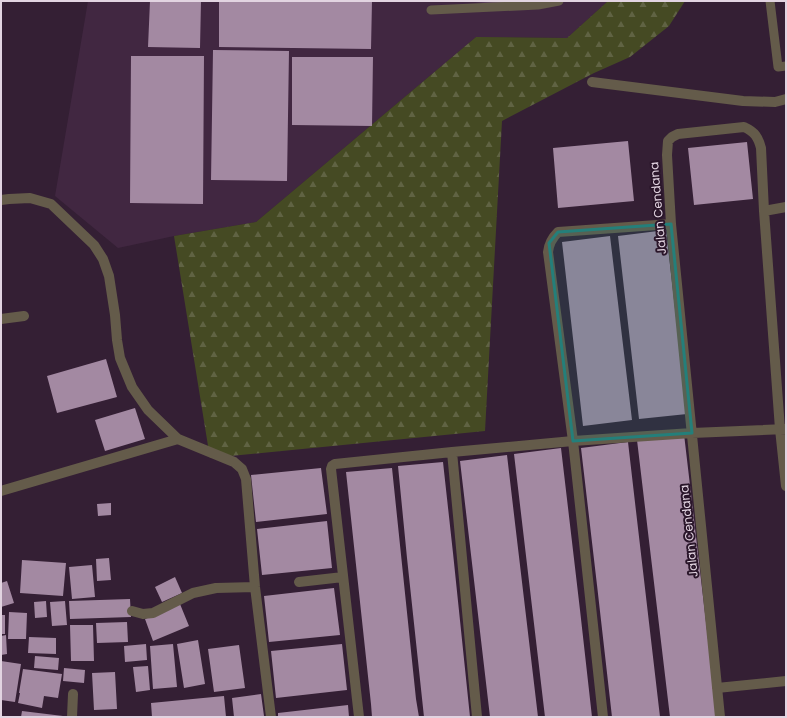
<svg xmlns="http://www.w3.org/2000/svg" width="787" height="718" font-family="Poppins,sans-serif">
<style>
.built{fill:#412741}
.forest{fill:url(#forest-firs)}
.building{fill:#a389a2}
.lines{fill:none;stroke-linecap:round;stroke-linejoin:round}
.service{stroke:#645b4a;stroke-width:9}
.minor{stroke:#645b4a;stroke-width:10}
.marked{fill:#247f7a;fill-opacity:0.2;stroke:#247f7a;stroke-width:3;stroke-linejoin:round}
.labels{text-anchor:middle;stroke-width:4;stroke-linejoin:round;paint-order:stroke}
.street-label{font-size:12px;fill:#e2d4e1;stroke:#2a162a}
</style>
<defs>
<pattern id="forest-firs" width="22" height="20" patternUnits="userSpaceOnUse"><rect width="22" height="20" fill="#454a23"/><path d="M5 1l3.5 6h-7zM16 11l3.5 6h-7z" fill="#606343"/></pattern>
</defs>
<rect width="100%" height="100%" fill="#341f34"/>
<!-- built -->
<path class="built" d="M 88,1 L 608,1 L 567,38 L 476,37 L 256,222 L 174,236 L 118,248 L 55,196 Z"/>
<!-- forest -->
<path class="forest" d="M 608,1 L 685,1 L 669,26 L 630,57 L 594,73 L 502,121 L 485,431 L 210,458 L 174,236 L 256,222 L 476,37 L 567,38 Z"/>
<!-- building -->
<path class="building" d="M 150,1 L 201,1 L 200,48 L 148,47 Z
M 219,1 L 372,1 L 371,49 L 219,47 Z
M 475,1 L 531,1 L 531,3 L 475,2 Z
M 213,50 L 289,51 L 287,181 L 211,180 Z
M 131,56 L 204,56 L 203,204 L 130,203 Z
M 292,57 L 373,57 L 372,126 L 292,125 Z
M 628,141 L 634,201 L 558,208 L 553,148 Z
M 747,142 L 753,199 L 694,205 L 688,148 Z
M 666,230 L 687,414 L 639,419 L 618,236 Z
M 610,236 L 632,420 L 583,426 L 562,242 Z
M 106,359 L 117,397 L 57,413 L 47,376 Z
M 135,408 L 145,439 L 105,451 L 95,420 Z
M 684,434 L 711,665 L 717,717 L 670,717 L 637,440 Z
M 628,442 L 636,511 L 660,717 L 612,717 L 597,585 L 581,448 Z
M 561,448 L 580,610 L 592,717 L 545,717 L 514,454 Z
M 507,455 L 515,523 L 538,717 L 490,717 L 468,529 L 460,461 Z
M 443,462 L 453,553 L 470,717 L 424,717 L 407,558 L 398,466 Z
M 321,468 L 327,514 L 256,522 L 251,475 Z
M 392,468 L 416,699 L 419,717 L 372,717 L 371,704 L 346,472 Z
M 111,503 L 111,515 L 98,516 L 97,504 Z
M 327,521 L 332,568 L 262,575 L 257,529 Z
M 109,558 L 111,580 L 97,581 L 96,559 Z
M 22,560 L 66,563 L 63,596 L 20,593 Z
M 92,565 L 95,597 L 72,599 L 69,567 Z
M 175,577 L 182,593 L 162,602 L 155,587 Z
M 7,581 L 14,603 L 1,607 L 1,583 Z
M 334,588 L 340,635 L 269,642 L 264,596 Z
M 130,599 L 131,617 L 70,619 L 69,601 Z
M 46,601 L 47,617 L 35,618 L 34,602 Z
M 65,601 L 67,625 L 52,626 L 50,602 Z
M 180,604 L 189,626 L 153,641 L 145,619 Z
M 9,612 L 27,613 L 26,639 L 8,639 Z
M 1,615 L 5,615 L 5,634 L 1,634 Z
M 127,622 L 128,642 L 97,643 L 96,623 Z
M 70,625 L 93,625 L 94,661 L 71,661 Z
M 6,635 L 7,654 L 1,655 L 1,636 Z
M 29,637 L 56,638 L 56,654 L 28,653 Z
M 198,640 L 205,684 L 184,688 L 177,644 Z
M 146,644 L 147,660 L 125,662 L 124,646 Z
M 173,644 L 177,687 L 153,689 L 150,646 Z
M 342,644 L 347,690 L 276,698 L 271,651 Z
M 239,645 L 245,688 L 214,692 L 208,649 Z
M 35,656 L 59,658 L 58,670 L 34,668 Z
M 1,661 L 21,664 L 15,702 L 1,700 Z
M 148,666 L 150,690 L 136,692 L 133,667 Z
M 64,668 L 85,670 L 84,683 L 63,681 Z
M 23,669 L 62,674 L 58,698 L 44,696 L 42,708 L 18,703 L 20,693 L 19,693 Z
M 115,672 L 117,709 L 94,710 L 92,673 Z
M 261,694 L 264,716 L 253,717 L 234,717 L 232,698 Z
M 224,696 L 226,717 L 152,717 L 151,703 Z
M 348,705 L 349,717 L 278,717 L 278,713 Z
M 22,711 L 63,716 L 63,717 L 21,717 Z"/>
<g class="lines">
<!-- service -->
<path class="service" d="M 770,1 L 778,67 L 786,66
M 431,10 L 538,5 L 559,1"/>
<!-- minor -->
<path class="minor" d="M 592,82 L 743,101 L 775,102 L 786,99
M 1,200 L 9,199 L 30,198 L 51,204 L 94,245 L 103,259 L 109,276 L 115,315 L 117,340 L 120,358 L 132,387 L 148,410 L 178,439 L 234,462 L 242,469 L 246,479 L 255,587 L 271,717
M 764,211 L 786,207
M 1,319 L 24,316
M 452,452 L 477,717
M 1,491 L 178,439
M 299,582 L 343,577
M 132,611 L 143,614 L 153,613 L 193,593 L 216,588 L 255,587
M 717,688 L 786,681
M 72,717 L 73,694
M 359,717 L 331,469 L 332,466 L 335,464 L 452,452 L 573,441 L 692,433 L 786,429
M 603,717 L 573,441 L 548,252 C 549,243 552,238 558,232 L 671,224
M 720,717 L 671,224 L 667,155 L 668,141 L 672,137 L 678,134 L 744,127 C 755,132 758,137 761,148 L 764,211 L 780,429 L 786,486"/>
</g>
<!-- marked area -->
<path class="marked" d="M 671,224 L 692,433 L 573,441 L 549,243 L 558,232 Z"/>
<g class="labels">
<!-- street labels -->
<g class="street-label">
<text transform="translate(658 208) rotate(-95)" y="4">Jalan Cendana</text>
<text transform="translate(689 531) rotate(-96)" y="4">Jalan Cendana</text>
</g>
</g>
<!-- border -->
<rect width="787" height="718" fill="none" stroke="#e2d4e1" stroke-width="4"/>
</svg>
